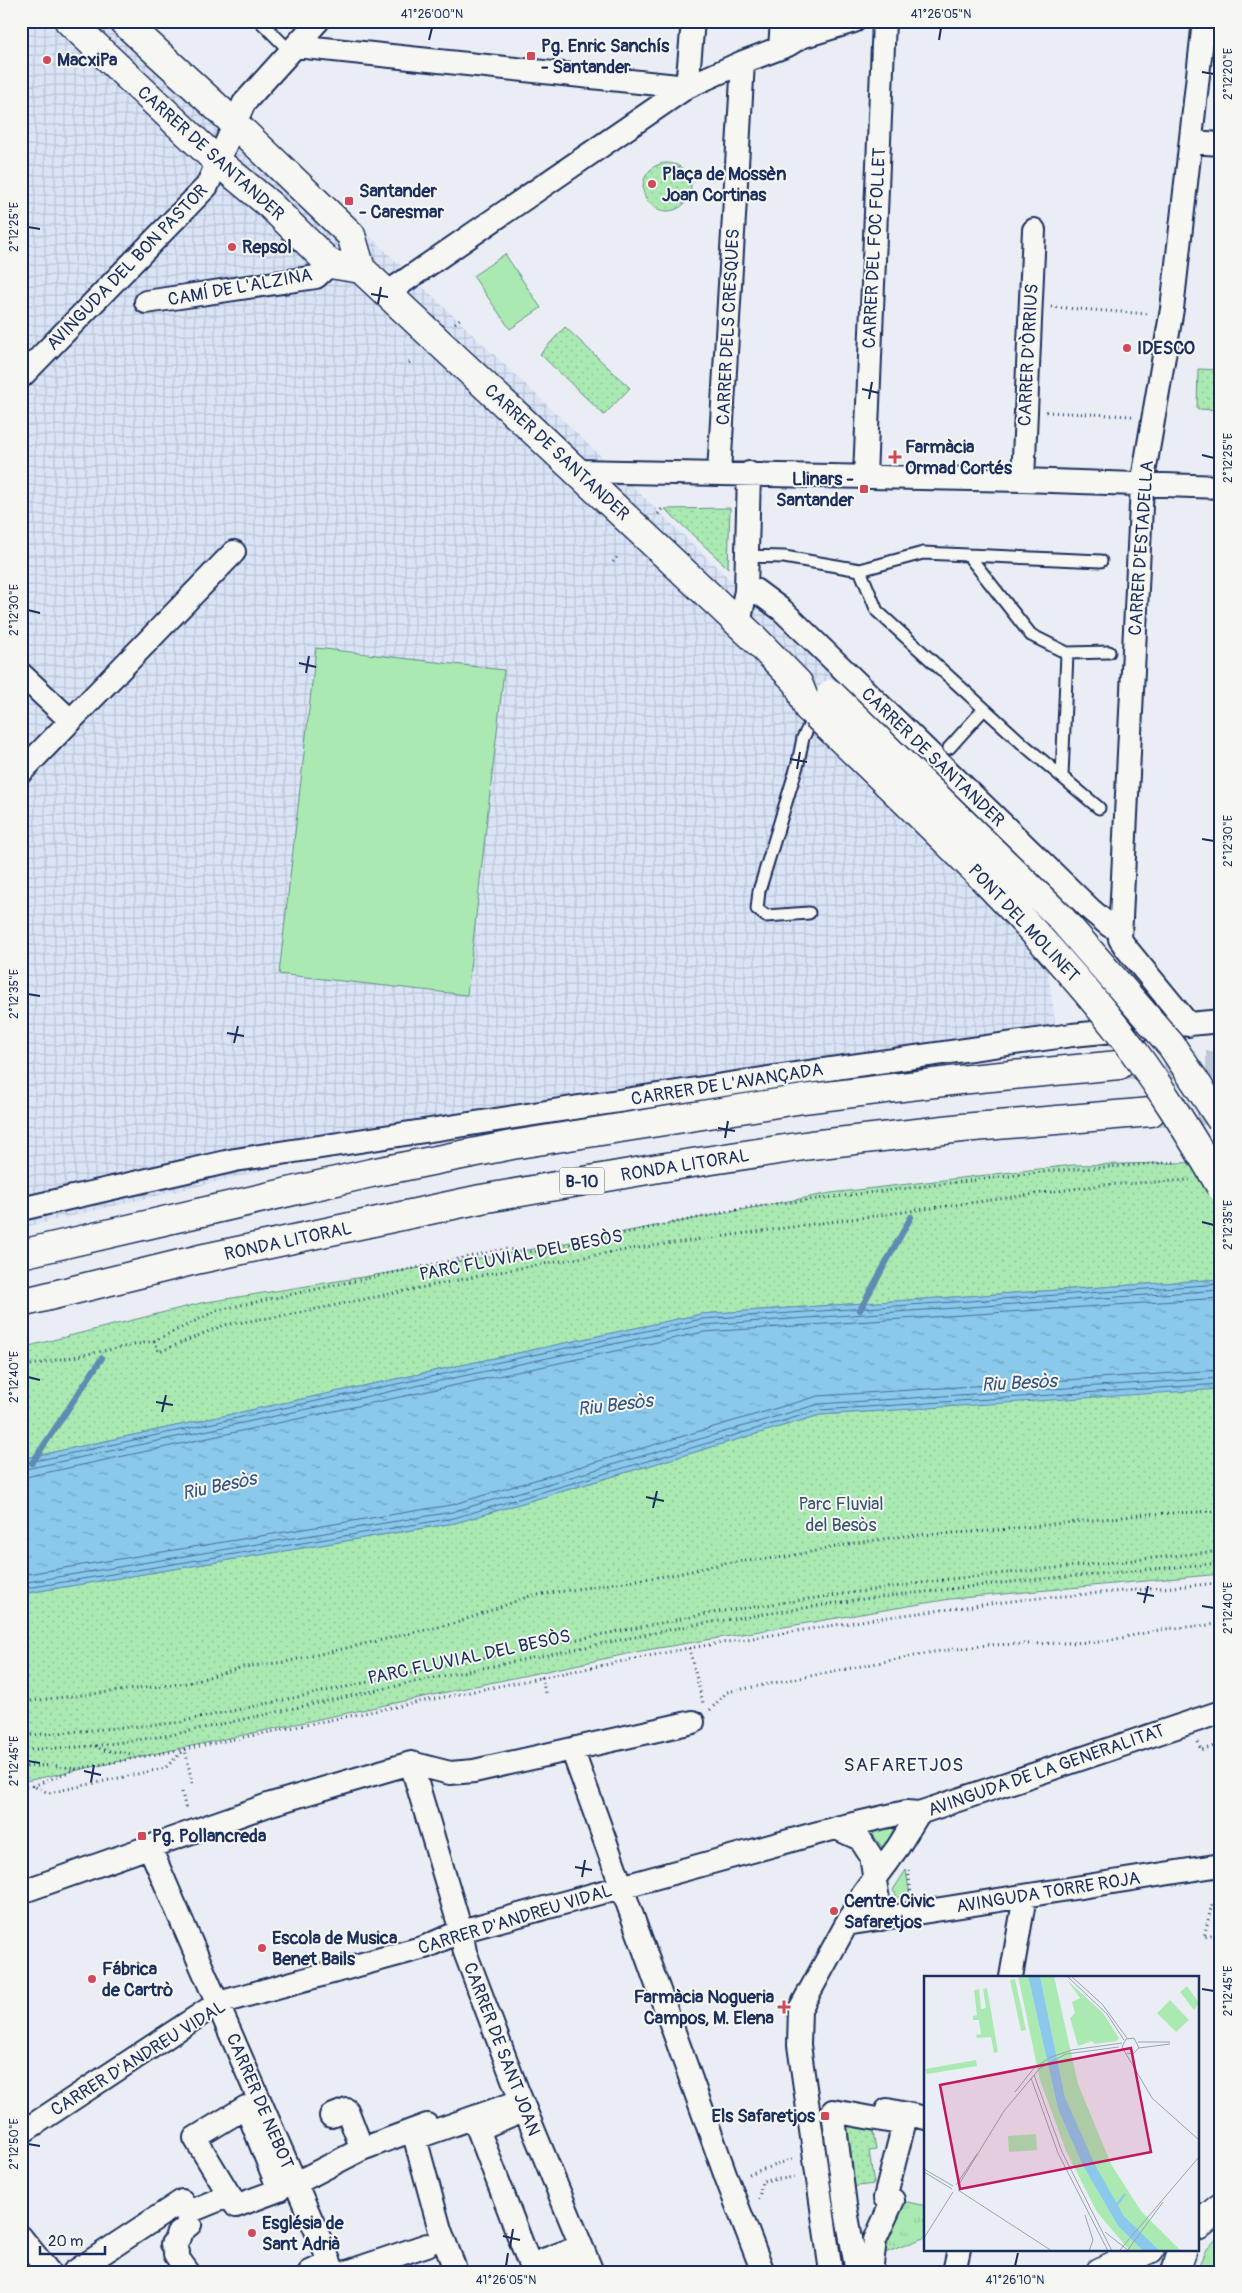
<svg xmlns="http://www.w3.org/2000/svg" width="1242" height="2293" font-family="Pangolin,sans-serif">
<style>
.industrial{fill:url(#industrial-grid)}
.grass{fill:url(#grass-tufts);stroke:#628c88}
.park{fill:url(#park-dots);stroke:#628c88}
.garden{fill:#aaeab2;stroke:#628c88}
.water{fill:url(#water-ripples);stroke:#5e8bb3}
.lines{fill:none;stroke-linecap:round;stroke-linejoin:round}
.shore{stroke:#476d96;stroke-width:1}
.stream{stroke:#5e8bb3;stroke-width:6}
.highway-tunnel{stroke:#c1c8d6;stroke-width:28;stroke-dasharray:28 14;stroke-linecap:butt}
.lane-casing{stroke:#1b2f5e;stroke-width:15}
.street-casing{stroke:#1b2f5e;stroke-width:26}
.secondary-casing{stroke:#1b2f5e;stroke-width:31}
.highway-casing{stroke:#1b2f5e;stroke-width:31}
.path{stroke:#1b2f5e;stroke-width:3;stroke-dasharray:1 4;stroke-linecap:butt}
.lane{stroke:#f6f6f2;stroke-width:11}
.street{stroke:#f6f6f2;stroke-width:22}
.secondary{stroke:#f6f6f2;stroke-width:28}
.highway{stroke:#f6f6f2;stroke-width:28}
.secondary-bridge-casing{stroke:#1b2f5e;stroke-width:31;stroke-linecap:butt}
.secondary-bridge{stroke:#f6f6f2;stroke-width:28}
.ticks{fill:none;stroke:#1b2f5e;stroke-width:2}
.poi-dot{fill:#d1495b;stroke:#f6f6f2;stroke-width:2}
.labels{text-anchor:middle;stroke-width:4;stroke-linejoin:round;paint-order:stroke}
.shield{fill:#f6f6f2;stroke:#5d6b8a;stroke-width:1}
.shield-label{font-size:16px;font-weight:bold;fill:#1b2f5e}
.poi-label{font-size:18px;font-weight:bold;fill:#1b2f5e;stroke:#f6f6f2;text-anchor:start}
.street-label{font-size:18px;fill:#1b2f5e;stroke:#f6f6f2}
.park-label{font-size:18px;fill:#38546f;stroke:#f6f6f2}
.water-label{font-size:19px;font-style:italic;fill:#375681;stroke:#f6f6f2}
.neighbourhood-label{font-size:19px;letter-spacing:1px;fill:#1b2f5e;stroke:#f6f6f2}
.inset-river{fill:none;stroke:#8ac9eb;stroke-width:2.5}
.inset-road{fill:none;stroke:#97a2b8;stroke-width:1}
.view{fill:#c2185b;fill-opacity:0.15;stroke:#c2185b;stroke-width:2.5}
.inset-edge{fill:none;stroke:#1b2f5e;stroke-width:2.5}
.neatline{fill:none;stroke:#1b2f5e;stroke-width:2}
.ticks-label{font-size:12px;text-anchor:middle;fill:#1b2f5e}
</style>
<defs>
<pattern id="industrial-grid" width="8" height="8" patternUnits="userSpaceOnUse" patternTransform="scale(1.25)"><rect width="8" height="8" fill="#dbe4f6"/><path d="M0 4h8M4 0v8" fill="none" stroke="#bbc4d5"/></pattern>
<pattern id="grass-tufts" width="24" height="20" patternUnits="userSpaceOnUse" patternTransform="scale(1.25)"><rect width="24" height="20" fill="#aaeab2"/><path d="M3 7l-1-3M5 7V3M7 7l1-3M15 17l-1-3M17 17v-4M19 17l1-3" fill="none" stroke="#92c99c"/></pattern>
<pattern id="park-dots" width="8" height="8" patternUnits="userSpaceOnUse" patternTransform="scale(1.25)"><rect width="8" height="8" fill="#aaeab2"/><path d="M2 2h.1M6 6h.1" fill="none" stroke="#92c99c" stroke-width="1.8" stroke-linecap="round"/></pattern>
<pattern id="water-ripples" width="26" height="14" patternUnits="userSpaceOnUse" patternTransform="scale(1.25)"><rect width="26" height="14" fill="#8ac9eb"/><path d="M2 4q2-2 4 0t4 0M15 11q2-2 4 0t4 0" fill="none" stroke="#70a4c2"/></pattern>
</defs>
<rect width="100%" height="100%" fill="#eaeef4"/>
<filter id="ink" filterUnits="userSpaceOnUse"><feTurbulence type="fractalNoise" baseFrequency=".02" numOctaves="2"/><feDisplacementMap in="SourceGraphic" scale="10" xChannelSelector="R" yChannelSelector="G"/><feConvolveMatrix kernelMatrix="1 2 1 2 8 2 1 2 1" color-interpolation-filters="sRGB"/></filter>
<g filter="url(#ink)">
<!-- industrial -->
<path class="industrial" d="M 21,21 L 144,21 L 1034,869 L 1057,1036 L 494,1116 L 21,1228 Z"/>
<!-- grass -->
<path class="grass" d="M 893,2199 L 926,2206 L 926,2237 L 872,2258 Z"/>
<!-- park -->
<path class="park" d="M643 187a24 24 0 1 1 48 0a24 24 0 1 1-48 0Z
M 565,327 L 630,388 L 604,415 L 540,354 Z
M 1198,369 L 1221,370 L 1221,410 L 1197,409 Z
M 730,508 L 728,568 L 665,509 Z
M 1221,1162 L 1221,1279 L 701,1314 L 21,1459 L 21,1348 L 201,1303 L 512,1253 L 831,1193 L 1073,1165 Z
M 1209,1388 L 1221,1389 L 1221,1574 L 950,1599 L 641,1651 L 21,1782 L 21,1594 L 455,1523 L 820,1415 Z
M 872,2124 L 876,2150 L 869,2151 L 874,2184 L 851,2187 L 842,2128 Z"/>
<!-- garden -->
<path class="garden" d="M 505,254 L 541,308 L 510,329 L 473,276 Z
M 316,648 L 504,670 L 467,995 L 279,974 Z
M 901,1827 L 886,1848 L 882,1847 L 873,1835 L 874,1832 L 880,1829 Z
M 906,1870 L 910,1897 L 898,1898 L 893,1890 Z
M 1221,2234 L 1221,2272 L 1197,2272 L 1207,2249 Z"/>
<!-- water -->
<path class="water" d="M 1221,1279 L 1221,1389 L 820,1415 L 455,1523 L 21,1594 L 21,1459 L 701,1314 Z"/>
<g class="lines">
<!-- shore -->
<path class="shore" d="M 21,1464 L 702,1319 L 1221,1284
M 21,1470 L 703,1325 L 1221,1290
M 21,1478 L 704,1332 L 1221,1298
M 21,1575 L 451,1505 L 818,1396 L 1221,1370
M 21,1583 L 452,1512 L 819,1404 L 1221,1378
M 21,1589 L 454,1518 L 820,1410 L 1221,1384"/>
<!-- stream -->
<path class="stream" d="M 860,1310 L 911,1217
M 32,1463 L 102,1358"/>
<!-- highway-tunnel -->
<path class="highway-tunnel" d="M 1122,1065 L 1221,1065
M 1155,1112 L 1221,1111"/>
<!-- lane casing -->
<g class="lane-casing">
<path id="lane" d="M 260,21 L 291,52
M 968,555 L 1031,635 L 1067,653 L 1109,652
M 746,556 L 784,557 L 860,570 L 923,553 L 1101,561
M 860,570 L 877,611 L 1024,745 L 1099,808
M 949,748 L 984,709
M 1062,777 L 1067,653
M 809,913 L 766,916 L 757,909 L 759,891 L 798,763 L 803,738 L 815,714"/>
</g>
<!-- street casing -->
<g class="street-casing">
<path id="street" d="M 296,46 L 687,87 L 743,62 L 788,45 L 801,37 L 854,21
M 780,48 L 782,21
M 1191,142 L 1221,144
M 387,293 L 687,87 L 693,21
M 146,302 L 316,277 L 330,264
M 21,377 L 207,186 L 244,103 L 318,21
M 576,471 L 1023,480 L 1221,487
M 719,473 L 743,62
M 865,476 L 884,21
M 1023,480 L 1034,230
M 755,590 L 782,610 L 1091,910 L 1110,926
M 739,623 L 746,591 L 749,473
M 21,674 L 71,721
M 21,772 L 234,552
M 1189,1025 L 1126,948 L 1120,939 L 1142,485 L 1172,309 L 1204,21
M 21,1209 L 235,1160 L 808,1072 L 1072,1035 L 1221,1021
M 572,1749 L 728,2182 L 763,2272
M 411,1763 L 461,1931 L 465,1952 L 517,2090 L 592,2272
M 836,1828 L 860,1839 L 871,1856 L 881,1919
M 150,1848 L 334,2272
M 21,1892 L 271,1804 L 411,1763 L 450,1773 L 474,1771 L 693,1722
M 846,1924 L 1221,1865
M 1011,1977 L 1025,1896
M 246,2107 L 279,2190 L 236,2206 L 195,2138 Z
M 887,2110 L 926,2118
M 331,2116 L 347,2110 L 362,2149
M 21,2133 L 218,2003 L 425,1947 L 461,1931 L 836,1828 L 906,1812 L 919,1813
M 300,2181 L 362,2149 L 427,2125
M 186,2213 L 230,2195
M 21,2237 L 49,2272
M 74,2272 L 182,2201 L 190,2224 L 177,2235 L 179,2238 L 172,2244 L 178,2252 L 175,2254 L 188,2272
M 310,2272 L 325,2265 L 328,2272
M 347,2272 L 427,2245
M 456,2272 L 440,2230 L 415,2138 L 512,2104 L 516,2113 L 478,2129 L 530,2265 L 568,2251 L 575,2268 L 567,2272
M 831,2272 L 799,2045 L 800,2009 L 863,1894 L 898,1847 L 919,1813 L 1221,1712
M 857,2272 L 845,2205 L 833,2111 L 904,2124 L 885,2198 L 893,2200 L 875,2240 L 871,2272
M 954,2272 L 959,2249"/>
</g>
<!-- secondary casing -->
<g class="secondary-casing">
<path id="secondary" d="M 69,21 L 218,162 L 270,205 L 330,264 L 361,269
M 123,21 L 235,124 L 351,235 L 361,269 L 752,636 L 798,683 L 808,708 L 815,714
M 1198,2226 L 1221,2207
M 1100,2272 L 1150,2249
M 1175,2272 L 1183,2249"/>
</g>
<!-- highway casing -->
<g class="highway-casing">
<path id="highway" d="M 21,1254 L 371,1173 L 512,1145 L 803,1099 L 959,1080 L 1119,1065
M 21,1303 L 200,1259 L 481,1199 L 659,1168 L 811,1145 L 962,1128 L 1151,1112"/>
</g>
<!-- path -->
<path class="path" d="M 1051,307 L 1149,314
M 455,323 L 462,317
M 409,363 L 412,361
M 1046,412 L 1132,416
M 658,514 L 664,506
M 613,562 L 618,556
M 154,1341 L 218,1310 L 505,1249 L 534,1252 L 750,1207 L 1051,1171 L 1178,1162
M 21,1367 L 154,1341 L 159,1352 L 224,1325 L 287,1315 L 503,1271 L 637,1248 L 1102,1185 L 1190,1180
M 689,1648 L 703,1703
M 542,1677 L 545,1693
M 21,1702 L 188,1683 L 243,1667 L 285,1662 L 456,1623 L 530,1596 L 678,1574 L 725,1563 L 785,1557 L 855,1543 L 904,1536 L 988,1531 L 1150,1514 L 1221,1511
M 710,1710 L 727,1692 L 934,1652 L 987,1645 L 1102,1642 L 1164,1629 L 1221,1624
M 21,1736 L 175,1723 L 482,1658 L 717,1612 L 950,1579 L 1221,1551
M 1198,1742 L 1201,1750 L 1221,1744
M 95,1746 L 103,1750 L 138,1755
M 21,1750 L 94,1746 L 171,1735 L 414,1682 L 693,1625 L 863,1599 L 1020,1581 L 1221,1563
M 21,1767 L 53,1765 L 76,1769 L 185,1749 L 192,1783
M 33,1786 L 76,1769
M 21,1788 L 33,1786 L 49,1793 L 165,1768 L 185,1749 L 689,1648 L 880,1618 L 1028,1599 L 1221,1583
M 182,1792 L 186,1811
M 908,1870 L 911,1893
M 1221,1901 L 1212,1904 L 1204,1937 L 1221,1934
M 749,2174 L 795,2158
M 759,2199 L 762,2181 L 797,2177"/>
<!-- lane -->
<use href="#lane" class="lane"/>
<!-- street -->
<use href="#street" class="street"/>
<!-- secondary -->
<use href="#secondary" class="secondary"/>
<!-- highway -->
<use href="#highway" class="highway"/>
<!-- secondary-bridge casing -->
<g class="secondary-bridge-casing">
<path id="secondary-bridge" d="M 831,694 L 1059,916 L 1171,1045 L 1221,1120
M 815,714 C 920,815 1026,914 1117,1029 C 1156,1079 1189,1133 1221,1187"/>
</g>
<!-- secondary-bridge -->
<use href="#secondary-bridge" class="secondary-bridge"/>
</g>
</g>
<!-- ticks -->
<path class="ticks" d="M 429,40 L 432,28M 939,40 L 941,28M 1202,72 L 1214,74M 28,227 L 40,229M 371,294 L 388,297M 378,304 L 381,287M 862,389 L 879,393M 869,399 L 872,382M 1202,455 L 1214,458M 28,610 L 40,613M 299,663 L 316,667M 306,673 L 309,656M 790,759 L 807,762M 797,769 L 800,752M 1202,839 L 1214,841M 28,994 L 40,996M 227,1033 L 244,1036M 234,1043 L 238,1026M 718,1128 L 735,1131M 725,1138 L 728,1121M 1202,1222 L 1214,1225M 28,1377 L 40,1380M 156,1402 L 173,1405M 162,1412 L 166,1395M 646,1497 L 664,1501M 653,1508 L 657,1491M 1137,1593 L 1154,1596M 1144,1603 L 1148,1586M 1202,1606 L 1214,1608M 28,1761 L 40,1763M 84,1771 L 101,1775M 91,1782 L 94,1765M 575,1867 L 592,1870M 582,1877 L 585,1860M 1202,1989 L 1214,1991M 28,2144 L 40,2146M 503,2236 L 520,2240M 510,2247 L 513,2229M 506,2266 L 508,2253M 1015,2266 L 1018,2253"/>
<!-- markers -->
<g class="poi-dot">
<rect x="526" y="51" width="10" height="10" rx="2.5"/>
<circle cx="47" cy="60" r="5"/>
<circle cx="652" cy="184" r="5"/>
<rect x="344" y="196" width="10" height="10" rx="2.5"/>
<circle cx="232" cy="247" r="5"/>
<circle cx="1127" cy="348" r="5"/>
<path d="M892.5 449.5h5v5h5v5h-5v5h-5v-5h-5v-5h5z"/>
<rect x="859" y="484" width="10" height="10" rx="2.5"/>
<rect x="137" y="1831" width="10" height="10" rx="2.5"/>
<circle cx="834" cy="1911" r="5"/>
<circle cx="262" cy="1948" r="5"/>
<circle cx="92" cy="1979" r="5"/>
<path d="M781.5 1999.5h5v5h5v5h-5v5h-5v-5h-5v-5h5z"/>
<rect x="820" y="2111" width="10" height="10" rx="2.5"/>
<circle cx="252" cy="2233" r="5"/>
</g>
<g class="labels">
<!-- shield labels -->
<rect class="shield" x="559.5" y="1167.5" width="45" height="27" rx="4"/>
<g class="shield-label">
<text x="582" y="1187">B-10</text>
</g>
<!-- poi labels -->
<g class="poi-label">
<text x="541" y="52">Pg. Enric Sanchís<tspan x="541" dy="21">- Santander</tspan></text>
<text x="57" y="66">MacxiPa</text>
<text x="662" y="180">Plaça de Mossèn<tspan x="662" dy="21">Joan Cortinas</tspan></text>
<text x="359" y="197">Santander<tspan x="359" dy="21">- Caresmar</tspan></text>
<text x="242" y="253">Repsol</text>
<text x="1137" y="354">IDESCO</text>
<text x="905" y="453">Farmàcia<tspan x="905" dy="21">Ormad Cortés</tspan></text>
<text x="854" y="485" text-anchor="end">Llinars -<tspan x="854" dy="21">Santander</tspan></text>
<text x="152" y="1842">Pg. Pollancreda</text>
<text x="844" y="1907">Centre Civic<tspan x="844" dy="21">Safaretjos</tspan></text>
<text x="272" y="1944">Escola de Musica<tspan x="272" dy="21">Benet Bails</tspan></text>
<text x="102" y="1975">Fábrica<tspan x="102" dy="21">de Cartrò</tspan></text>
<text x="774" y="2003" text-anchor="end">Farmàcia Nogueria<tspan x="774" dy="21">Campos, M. Elena</tspan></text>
<text x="815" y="2122" text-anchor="end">Els Safaretjos</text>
<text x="262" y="2229">Església de<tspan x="262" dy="21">Sant Adrià</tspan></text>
</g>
<!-- street labels -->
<g class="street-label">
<text transform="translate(211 153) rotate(42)" y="6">CARRER DE SANTANDER</text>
<text transform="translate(874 248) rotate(-87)" y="6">CARRER DEL FOC FOLLET</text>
<text transform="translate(127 267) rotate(-46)" y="6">AVINGUDA DEL BON PASTOR</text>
<text transform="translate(240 287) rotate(-10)" y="6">CAMÍ DE L'ALZINA</text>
<text transform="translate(728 327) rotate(-87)" y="6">CARRER DELS CRESQUES</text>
<text transform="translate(1028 355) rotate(-87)" y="6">CARRER D'ÒRRIUS</text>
<text transform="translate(557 452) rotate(43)" y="6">CARRER DE SANTANDER</text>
<text transform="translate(1141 548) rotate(-86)" y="6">CARRER D'ESTADELLA</text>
<text transform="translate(933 757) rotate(44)" y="6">CARRER DE SANTANDER</text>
<text transform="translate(1024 923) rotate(47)" y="6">PONT DEL MOLINET</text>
<text transform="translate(727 1084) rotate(-9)" y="6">CARRER DE L'AVANÇADA</text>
<text transform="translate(685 1165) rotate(-9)" y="6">RONDA LITORAL</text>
<text transform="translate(288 1241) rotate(-12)" y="6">RONDA LITORAL</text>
<text transform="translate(521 1255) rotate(-11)" y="6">PARC FLUVIAL DEL BESÒS</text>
<text transform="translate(469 1657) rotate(-12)" y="6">PARC FLUVIAL DEL BESÒS</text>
<text transform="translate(1046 1770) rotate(-19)" y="6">AVINGUDA DE LA GENERALITAT</text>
<text transform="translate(1048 1892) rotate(-9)" y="6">AVINGUDA TORRE ROJA</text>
<text transform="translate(515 1919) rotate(-17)" y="6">CARRER D'ANDREU VIDAL</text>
<text transform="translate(502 2049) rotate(69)" y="6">CARRER DE SANT JOAN</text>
<text transform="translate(138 2058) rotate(-32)" y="6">CARRER D'ANDREU VIDAL</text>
<text transform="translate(260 2101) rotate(67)" y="6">CARRER DE NEBOT</text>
</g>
<!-- park labels -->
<g class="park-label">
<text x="841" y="1510">Parc Fluvial<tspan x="841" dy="21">del Besòs</tspan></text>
</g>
<!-- water labels -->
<g class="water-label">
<text transform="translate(1019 1382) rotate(-3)" y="7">Riu Besòs</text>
<text transform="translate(615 1404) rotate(-7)" y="7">Riu Besòs</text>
<text transform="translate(219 1485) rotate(-12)" y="7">Riu Besòs</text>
</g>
<!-- neighbourhood labels -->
<g class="neighbourhood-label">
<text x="904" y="1771">SAFARETJOS</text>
</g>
</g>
<!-- overview -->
<g transform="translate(924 1976)">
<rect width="275" height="275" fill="#eaeef4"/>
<path d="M 94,0 L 104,0 L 134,133 L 158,188 L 194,250 L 219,275 L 206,275 L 173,236 L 142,175 L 116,104 ZM 116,0 L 130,0 L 154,108 L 187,188 L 217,235 L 257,275 L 236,275 L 200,240 L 169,187 L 141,121 ZM 143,4 L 179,37 L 195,62 L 193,65 L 171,68 L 168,65 L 154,70 L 146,42 L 151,37 L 148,26 L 156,22 ZM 263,10 L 275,27 L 270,34 L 256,16 ZM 63,12 L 74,76 L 70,77 L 67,61 L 53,62 L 52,59 L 57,58 L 55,44 L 49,44 L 49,40 L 53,39 L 50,14 L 55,13 L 57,33 L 62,32 L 59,13 ZM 52,84 L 53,90 L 3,98 L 1,93 Z" fill="#aaeab2"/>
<path d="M 91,3 L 102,54 L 97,55 L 86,4 ZM 246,24 L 265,44 L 252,56 L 233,37 ZM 112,158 L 113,174 L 85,176 L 84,160 Z" fill="#aaeab2"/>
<path d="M 104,0 L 116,0 L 141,121 L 170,187 L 200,240 L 236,275 L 219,275 L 194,250 L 158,188 L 134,133 Z" fill="#8ac9eb"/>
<path class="inset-river" d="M 192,230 L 201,218"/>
<path class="inset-road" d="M 143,0 L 183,38 L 200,64M 147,0 L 178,28 L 203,62M 214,66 L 246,66M 215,72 L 246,68M 203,77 L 209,78 L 215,72 L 210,62 L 202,63 L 198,71 L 228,122 L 275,164M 110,99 L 138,176 L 188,275M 107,102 L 134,177 L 184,275M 91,116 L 110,92 L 127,81 L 148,74 L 198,67M 0,193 L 29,210M 0,196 L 28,213M 32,209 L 53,178M 34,210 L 80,135 L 116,92 L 142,78 L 195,71M 34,214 L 128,275M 161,239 L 169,264 L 165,275M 181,256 L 205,275M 0,262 L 29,216M 195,275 L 275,181M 203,275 L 239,226"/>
<path class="view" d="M 207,72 L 227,176 L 36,213 L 16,109 Z"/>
<rect width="275" height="275" class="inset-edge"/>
</g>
<!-- margin -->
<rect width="1242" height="2293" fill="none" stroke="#f6f6f2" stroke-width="55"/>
<!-- scale -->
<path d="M40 2246v8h65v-8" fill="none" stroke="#1b2f5e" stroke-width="2.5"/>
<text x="48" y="2246" font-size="15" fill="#1b2f5e" stroke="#f6f6f2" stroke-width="4" paint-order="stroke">20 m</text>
<rect x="28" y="28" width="1186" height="2238" class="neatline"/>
<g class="ticks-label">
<text x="432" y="18">41°26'00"N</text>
<text x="941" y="18">41°26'05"N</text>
<text transform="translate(1228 74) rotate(-90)" y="4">2°12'20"E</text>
<text transform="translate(14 227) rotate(-90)" y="4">2°12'25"E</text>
<text transform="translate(1228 458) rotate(-90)" y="4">2°12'25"E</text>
<text transform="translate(14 610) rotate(-90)" y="4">2°12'30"E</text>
<text transform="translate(1228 841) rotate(-90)" y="4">2°12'30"E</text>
<text transform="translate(14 994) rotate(-90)" y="4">2°12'35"E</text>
<text transform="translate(1228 1225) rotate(-90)" y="4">2°12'35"E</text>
<text transform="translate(14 1377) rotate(-90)" y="4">2°12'40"E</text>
<text transform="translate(1228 1608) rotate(-90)" y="4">2°12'40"E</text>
<text transform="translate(14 1761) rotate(-90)" y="4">2°12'45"E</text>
<text transform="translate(1228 1991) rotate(-90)" y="4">2°12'45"E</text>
<text transform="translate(14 2144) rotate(-90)" y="4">2°12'50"E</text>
<text x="506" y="2284">41°26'05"N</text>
<text x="1015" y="2284">41°26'10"N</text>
</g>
</svg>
